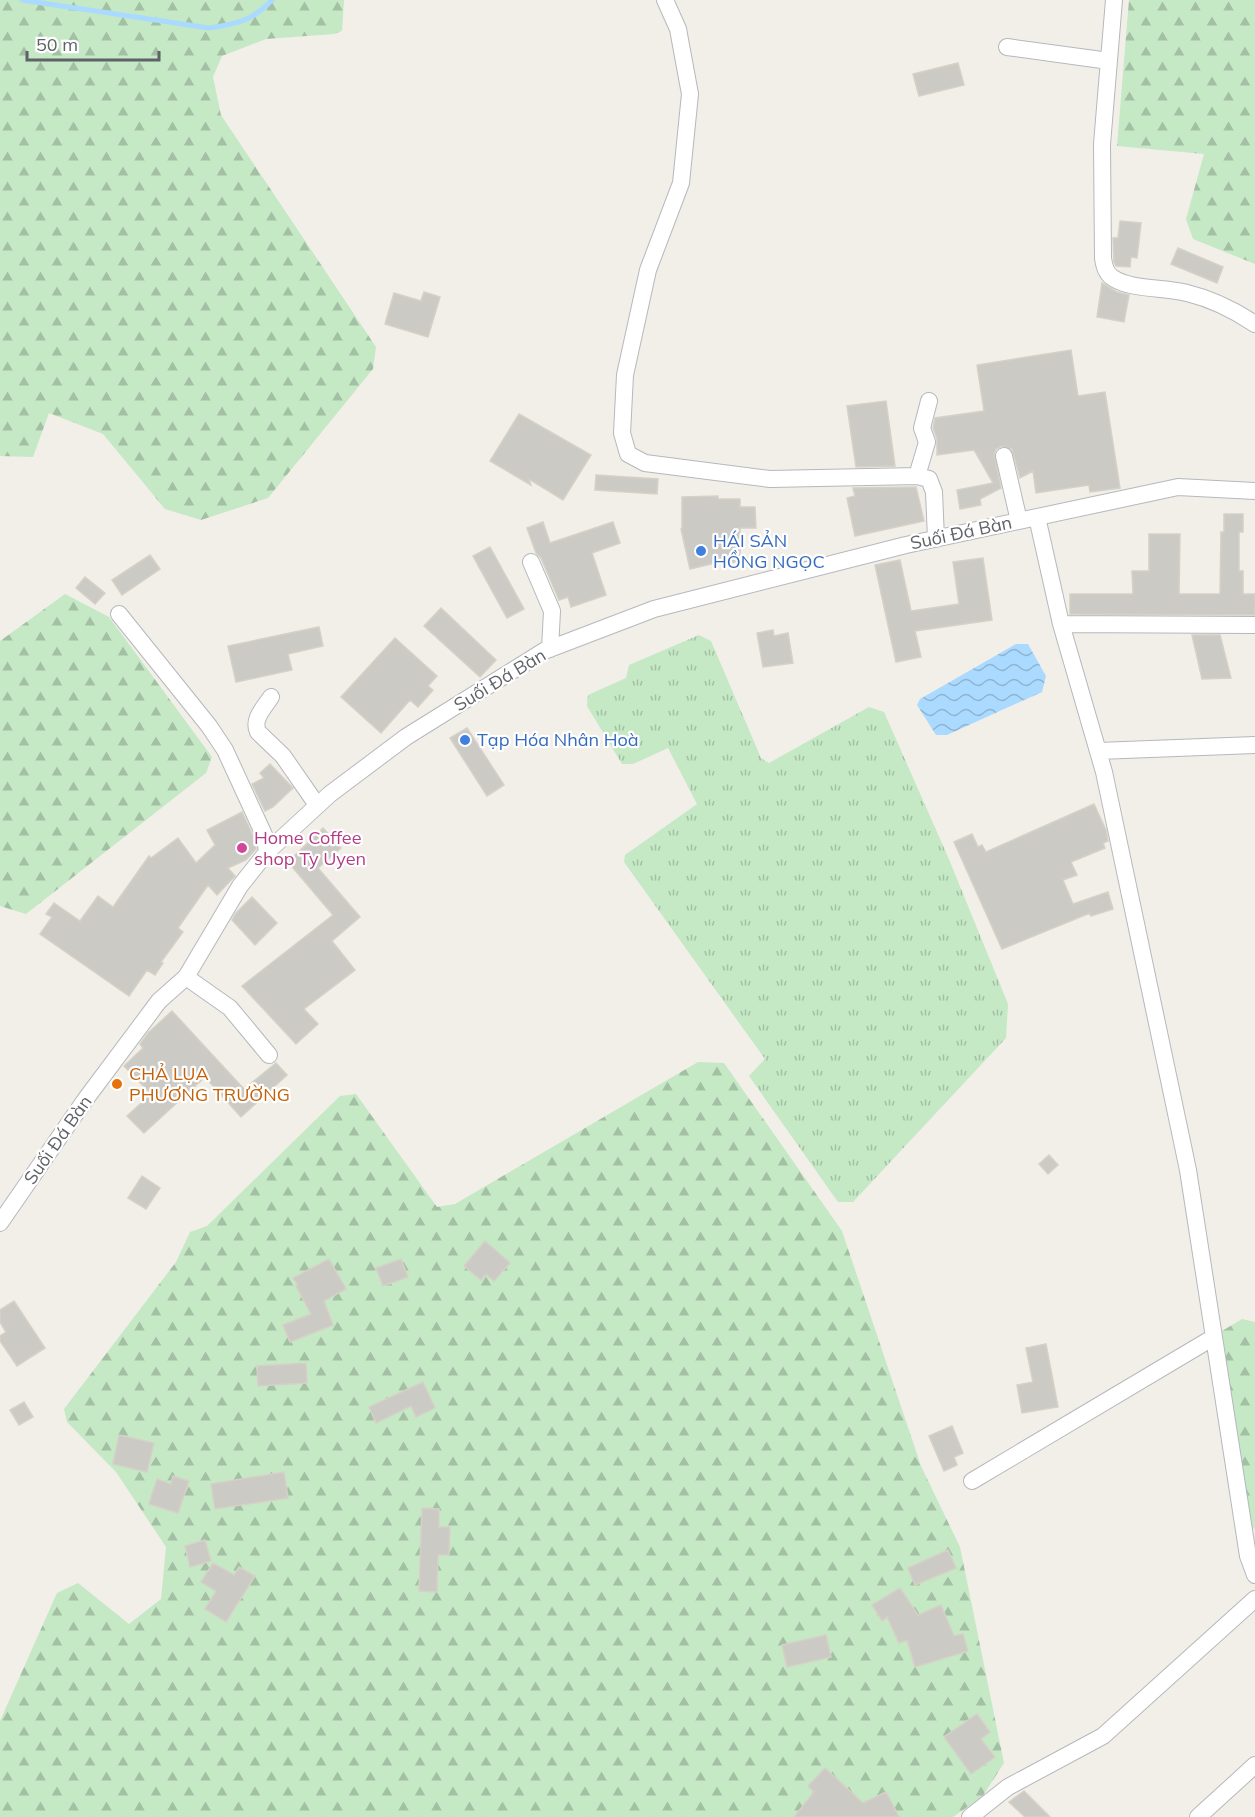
<svg xmlns="http://www.w3.org/2000/svg" width="1255" height="1817" font-family="Mulish,sans-serif">
<style>
.grass{fill:url(#grass-tufts)}
.forest{fill:url(#forest-firs)}
.water{fill:url(#water-waves)}
.lines{fill:none;stroke-linecap:round;stroke-linejoin:round}
.stream{stroke:#aadaff;stroke-width:5}
.building{fill:#cccac5;stroke:#d6d1c6;stroke-width:1.5}
.minor-casing{stroke:#b5b8bc;stroke-width:18}
.minor{stroke:#fff;stroke-width:16}
.shop-dot{fill:#3f7fe0;stroke:#fff;stroke-width:2}
.hotel-dot{fill:#d1479c;stroke:#fff;stroke-width:2}
.food-dot{fill:#e8710a;stroke:#fff;stroke-width:2}
.labels{text-anchor:middle;stroke-width:4.5;stroke-linejoin:round;paint-order:stroke}
.street-label{font-size:18px;fill:#5f6368;stroke:#fff}
.shop-label{font-size:18px;fill:#366cbe;stroke:#fff;text-anchor:start}
.hotel-label{font-size:18px;fill:#b23c85;stroke:#fff;text-anchor:start}
.food-label{font-size:18px;fill:#c56008;stroke:#fff;text-anchor:start}
</style>
<defs>
<pattern id="grass-tufts" width="24" height="20" patternUnits="userSpaceOnUse" patternTransform="scale(1.5)"><rect width="24" height="20" fill="#c5e8c5"/><path d="M3 7l-1-3M5 7V3M7 7l1-3M15 17l-1-3M17 17v-4M19 17l1-3" fill="none" stroke="#a3c0a4"/></pattern>
<pattern id="forest-firs" width="22" height="20" patternUnits="userSpaceOnUse" patternTransform="scale(1.5)"><rect width="22" height="20" fill="#c5e8c5"/><path d="M5 1l3.5 6h-7zM16 11l3.5 6h-7z" fill="#a3c0a4"/></pattern>
<pattern id="water-waves" width="16" height="10" patternUnits="userSpaceOnUse" patternTransform="scale(1.5)"><rect width="16" height="10" fill="#aadaff"/><path d="M0 5q4-4 8 0t8 0" fill="none" stroke="#8eb4d2"/></pattern>
</defs>
<rect width="100%" height="100%" fill="#f1efe8"/>
<!-- grass -->
<path class="grass" d="M 699,635 L 711,641 L 761,758 L 769,763 L 869,707 L 884,712 L 948,857 L 1008,1004 L 1006,1038 L 853,1202 L 838,1202 L 749,1076 L 765,1059 L 624,862 L 625,855 L 697,804 L 668,748 L 633,764 L 622,764 L 587,706 L 588,695 L 626,678 L 629,665 Z"/>
<!-- forest -->
<path class="forest" d="M 0,0 L 344,0 L 342,31 L 334,34 L 266,39 L 222,56 L 213,77 L 221,115 L 376,347 L 373,369 L 268,498 L 201,520 L 165,509 L 103,434 L 49,413 L 33,457 L 0,456 Z
M 1129,0 L 1255,0 L 1255,264 L 1193,239 L 1186,219 L 1204,154 L 1117,146 Z
M 65,594 L 109,617 L 212,757 L 206,773 L 26,914 L 0,906 L 0,641 Z
M 698,1062 L 724,1063 L 842,1231 L 921,1466 L 960,1547 L 1004,1763 L 982,1797 L 953,1817 L 0,1817 L 0,1721 L 57,1593 L 78,1583 L 129,1624 L 161,1599 L 166,1547 L 116,1472 L 67,1422 L 64,1409 L 176,1262 L 190,1232 L 207,1226 L 340,1096 L 356,1094 L 437,1207 L 455,1204 Z
M 1242,1319 L 1255,1322 L 1255,1529 L 1249,1525 L 1222,1331 Z"/>
<!-- water -->
<path class="water" d="M 1016,644 L 1028,644 L 1046,676 L 1042,692 L 947,735 L 936,735 L 917,705 L 920,699 Z"/>
<g class="lines">
<!-- stream -->
<path class="stream" d="M 22,0 L 209,28 C 237,24 252,21 272,0"/>
</g>
<!-- building -->
<path class="building" d="M 958,63 L 964,85 L 919,96 L 913,74 Z
M 1120,221 L 1141,223 L 1137,258 L 1131,257 L 1130,267 L 1116,266 L 1114,262 L 1113,238 L 1118,238 Z
M 1178,248 L 1223,267 L 1217,283 L 1171,264 Z
M 1102,283 L 1117,292 L 1129,295 L 1124,322 L 1097,317 Z
M 424,292 L 440,297 L 428,337 L 385,324 L 394,293 L 421,301 Z
M 1071,350 L 1078,396 L 1105,392 L 1120,488 L 1090,492 L 1089,485 L 1036,493 L 1033,471 L 1020,478 L 1012,449 L 1002,446 L 996,449 L 994,454 L 1001,488 L 980,499 L 981,505 L 960,509 L 957,490 L 993,483 L 974,450 L 937,455 L 937,439 L 933,428 L 935,418 L 984,411 L 977,365 Z
M 886,401 L 895,466 L 856,467 L 847,406 Z
M 519,414 L 591,455 L 563,500 L 529,479 L 531,485 L 490,461 Z
M 596,475 L 658,479 L 657,494 L 595,490 Z
M 916,487 L 924,521 L 855,536 L 847,498 L 855,496 L 853,488 Z
M 718,496 L 718,499 L 740,499 L 740,507 L 755,507 L 756,528 L 740,528 L 740,562 L 719,562 L 690,569 L 681,529 L 682,528 L 682,497 Z
M 1224,514 L 1243,514 L 1243,532 L 1239,532 L 1239,571 L 1243,571 L 1243,594 L 1255,594 L 1255,615 L 1070,614 L 1070,594 L 1133,594 L 1132,571 L 1149,571 L 1149,534 L 1180,534 L 1179,594 L 1220,594 L 1221,532 L 1224,532 Z
M 543,522 L 550,543 L 613,522 L 620,543 L 592,553 L 606,595 L 571,607 L 568,597 L 559,600 L 541,558 L 536,553 L 527,528 Z
M 490,547 L 524,609 L 507,618 L 473,556 Z
M 150,555 L 160,569 L 122,595 L 112,580 Z
M 983,558 L 992,620 L 915,631 L 921,657 L 896,662 L 875,565 L 900,560 L 911,611 L 959,604 L 953,562 Z
M 85,577 L 105,593 L 95,604 L 76,588 Z
M 441,608 L 496,660 L 480,677 L 424,626 Z
M 319,627 L 323,646 L 288,654 L 292,670 L 236,682 L 228,646 Z
M 773,630 L 774,636 L 788,633 L 793,663 L 763,667 L 757,633 Z
M 1192,635 L 1220,635 L 1231,678 L 1202,679 Z
M 395,638 L 437,676 L 428,686 L 433,690 L 418,707 L 410,700 L 381,733 L 341,697 Z
M 467,728 L 504,785 L 487,796 L 450,738 Z
M 270,764 L 293,788 L 273,807 L 265,811 L 252,784 L 264,778 L 260,773 Z
M 1094,804 L 1106,830 L 1108,841 L 1103,843 L 1105,848 L 1071,862 L 1077,875 L 1063,880 L 1073,904 L 1108,892 L 1113,909 L 1091,916 L 1090,913 L 1002,949 L 954,842 L 972,834 L 978,847 L 982,845 L 986,852 Z
M 242,812 L 255,840 L 256,849 L 246,860 L 228,868 L 235,876 L 217,895 L 208,885 L 178,928 L 183,932 L 161,962 L 163,963 L 155,975 L 147,970 L 129,996 L 40,934 L 52,917 L 46,914 L 54,903 L 80,921 L 98,896 L 113,907 L 149,856 L 151,858 L 178,838 L 196,863 L 215,845 L 207,830 Z
M 323,828 L 341,848 L 318,868 L 360,917 L 332,941 L 355,970 L 304,1009 L 318,1024 L 296,1044 L 242,986 L 333,915 L 288,862 Z
M 252,897 L 277,923 L 255,945 L 232,920 L 236,913 Z
M 172,1011 L 244,1089 L 276,1063 L 287,1075 L 241,1117 L 205,1077 L 144,1133 L 127,1116 L 151,1094 L 124,1066 L 143,1048 L 140,1044 L 148,1033 Z
M 1049,1155 L 1058,1165 L 1048,1174 L 1039,1164 Z
M 142,1176 L 160,1188 L 146,1209 L 128,1198 Z
M 485,1241 L 510,1263 L 494,1281 L 486,1274 L 481,1280 L 464,1266 Z
M 329,1259 L 346,1289 L 324,1301 L 333,1325 L 290,1342 L 283,1325 L 311,1314 L 296,1286 L 298,1285 L 293,1278 Z
M 401,1259 L 408,1277 L 383,1286 L 376,1268 Z
M 14,1301 L 45,1348 L 17,1366 L 0,1341 L 0,1336 L 6,1332 L 0,1322 L 0,1310 Z
M 1046,1344 L 1058,1407 L 1022,1413 L 1017,1385 L 1033,1382 L 1026,1348 Z
M 306,1363 L 307,1383 L 258,1386 L 257,1366 Z
M 423,1382 L 435,1408 L 416,1417 L 411,1406 L 376,1423 L 369,1407 Z
M 24,1402 L 33,1417 L 19,1425 L 10,1410 Z
M 952,1426 L 963,1453 L 954,1457 L 957,1465 L 944,1471 L 929,1436 Z
M 119,1435 L 154,1443 L 147,1472 L 113,1464 Z
M 284,1472 L 288,1498 L 215,1509 L 211,1484 Z
M 173,1476 L 189,1481 L 178,1513 L 149,1504 L 157,1479 L 171,1484 Z
M 422,1508 L 439,1509 L 439,1527 L 450,1527 L 449,1555 L 438,1555 L 437,1592 L 419,1591 Z
M 205,1540 L 211,1561 L 190,1567 L 185,1546 Z
M 948,1550 L 956,1568 L 915,1585 L 908,1568 Z
M 213,1563 L 234,1575 L 239,1567 L 255,1576 L 226,1622 L 205,1609 L 216,1591 L 201,1582 Z
M 900,1588 L 918,1615 L 941,1605 L 954,1636 L 963,1634 L 968,1651 L 915,1667 L 907,1640 L 899,1643 L 887,1617 L 882,1621 L 872,1605 Z
M 826,1635 L 831,1657 L 787,1667 L 782,1645 Z
M 977,1714 L 990,1732 L 981,1739 L 995,1757 L 971,1774 L 944,1737 Z
M 825,1768 L 863,1803 L 886,1792 L 899,1817 L 794,1817 L 814,1792 L 808,1786 Z
M 1024,1791 L 1050,1817 L 1025,1817 L 1009,1802 Z"/>
<g class="lines">
<!-- minor casing -->
<g class="minor-casing">
<path id="minor" d="M 665,0 L 678,29 L 690,94 L 681,183 L 648,270 L 625,375 L 622,433 L 628,454 L 645,463 L 770,479 L 917,476 L 929,479 L 934,492 L 936,539
M 1114,0 L 1102,144 L 1103,258 C 1104,266 1106,274 1113,278 C 1131,290 1165,287 1187,293 C 1212,299 1234,310 1255,324
M 1007,47 L 1109,61
M 1004,456 L 1019,521
M 917,476 L 927,442 L 922,428 L 929,401
M 1037,517 L 1061,624 L 1104,772 L 1188,1170 L 1248,1556 L 1255,1575
M 531,562 L 552,611 L 550,649
M 119,614 L 209,726 L 225,750 L 265,837 L 267,852
M 1061,624 L 1255,625
M 271,697 C 264,708 252,719 258,732 L 283,756 L 317,805
M 1098,751 L 1255,745
M 186,977 L 230,1008 L 269,1055
M 0,1223 L 85,1100 L 159,1001 L 186,977 L 240,886 L 267,852 L 330,794 L 406,737 L 544,651 L 654,609 L 906,545 L 1178,487 L 1255,491
M 972,1481 L 1214,1337
M 970,1817 L 1008,1787 L 1103,1736 L 1255,1599
M 1198,1817 L 1255,1765"/>
</g>
<!-- minor -->
<use href="#minor" class="minor"/>
</g>
<!-- markers -->
<g class="shop-dot">
<circle cx="701" cy="551" r="6"/>
<circle cx="465" cy="740" r="6"/>
</g>
<circle class="hotel-dot" cx="242" cy="848" r="6"/>
<circle class="food-dot" cx="117" cy="1084" r="6"/>
<g class="labels">
<!-- street labels -->
<g class="street-label">
<text transform="translate(961 533) rotate(-12)" y="6">Suối Đá Bàn</text>
<text transform="translate(500 680) rotate(-31)" y="6">Suối Đá Bàn</text>
<text transform="translate(58 1140) rotate(-55)" y="6">Suối Đá Bàn</text>
</g>
<!-- shop labels -->
<g class="shop-label">
<text x="713" y="547">HÁI SẢN<tspan x="713" dy="21">HỒNG NGỌC</tspan></text>
<text x="477" y="746">Tạp Hóa Nhân Hoà</text>
</g>
<!-- hotel labels -->
<g class="hotel-label">
<text x="254" y="844">Home Coffee<tspan x="254" dy="21">shop Ty Uyen</tspan></text>
</g>
<!-- food labels -->
<g class="food-label">
<text x="129" y="1080">CHẢ LỤA<tspan x="129" dy="21">PHƯƠNG TRƯỜNG</tspan></text>
</g>
</g>
<!-- scale -->
<path d="M27 51v9h132v-9" fill="none" stroke="#5f6368" stroke-width="3"/>
<text x="36" y="51" font-size="18" fill="#5f6368" stroke="#ffffff" stroke-width="4.5" paint-order="stroke">50 m</text>
</svg>
